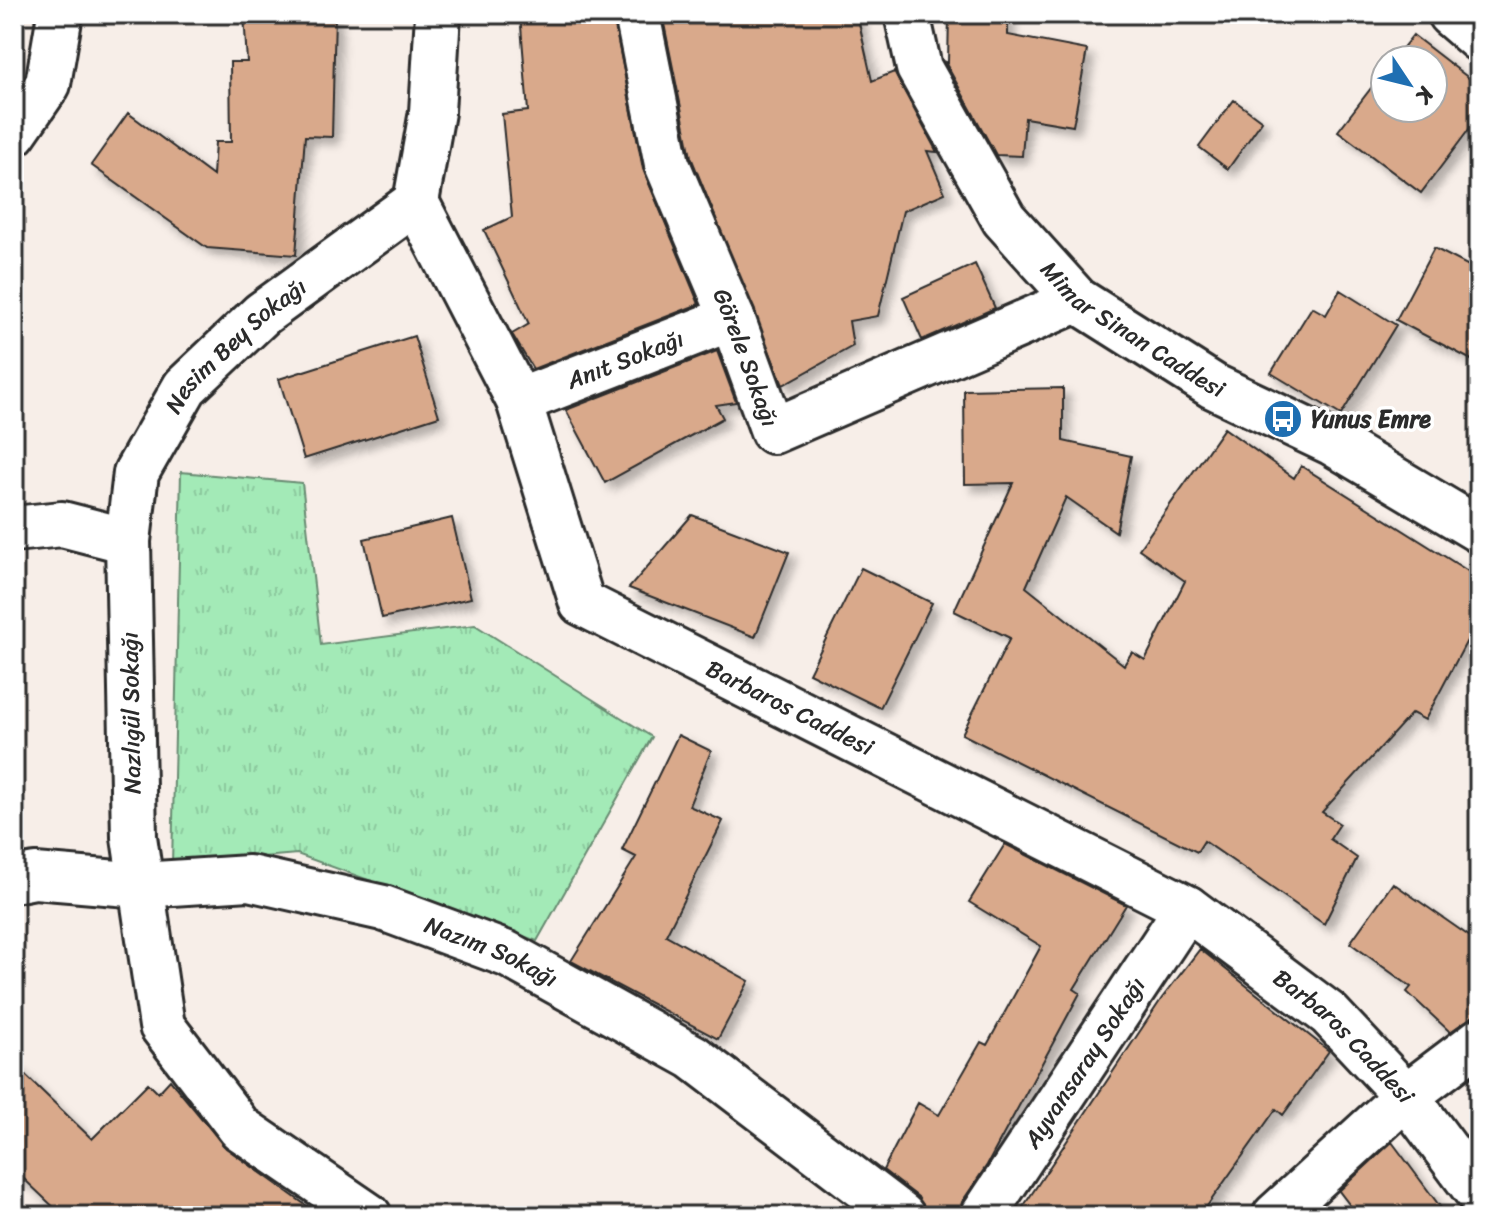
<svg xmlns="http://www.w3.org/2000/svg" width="1493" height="1230" font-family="Sriracha,sans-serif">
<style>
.grass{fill:url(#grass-tufts);stroke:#678a71;stroke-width:2}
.building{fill:#d9a98b;stroke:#2b2b2b;stroke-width:2;filter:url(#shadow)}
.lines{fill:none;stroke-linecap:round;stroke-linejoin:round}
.street-casing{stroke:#2b2b2b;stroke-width:50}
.secondary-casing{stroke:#2b2b2b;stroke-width:50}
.street{stroke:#fff;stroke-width:44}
.secondary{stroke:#fff;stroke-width:44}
.labels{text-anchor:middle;stroke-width:7;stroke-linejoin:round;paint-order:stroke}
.street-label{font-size:24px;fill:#2b2b2b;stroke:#fff}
.poi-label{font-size:24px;font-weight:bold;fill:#2b2b2b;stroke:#fff;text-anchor:start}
</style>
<defs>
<pattern id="grass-tufts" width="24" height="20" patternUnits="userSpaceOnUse" patternTransform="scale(2)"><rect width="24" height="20" fill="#a3eab7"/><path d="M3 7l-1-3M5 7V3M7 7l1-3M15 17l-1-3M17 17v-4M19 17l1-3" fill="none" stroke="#8cc99e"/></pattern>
<filter id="shadow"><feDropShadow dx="7" dy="7" stdDeviation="4" flood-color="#0004"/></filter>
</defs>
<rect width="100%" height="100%" fill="#f7eee8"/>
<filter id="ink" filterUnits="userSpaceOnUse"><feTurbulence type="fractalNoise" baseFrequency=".0125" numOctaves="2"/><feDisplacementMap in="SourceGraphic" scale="16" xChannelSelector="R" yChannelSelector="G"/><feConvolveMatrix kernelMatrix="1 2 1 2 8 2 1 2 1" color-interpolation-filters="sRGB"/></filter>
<g filter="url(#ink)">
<!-- grass -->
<path class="grass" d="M 181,472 L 302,483 L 321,645 L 475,625 L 652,737 L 537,941 L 297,854 L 172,865 Z"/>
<!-- building -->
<path class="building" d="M 244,14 L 335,14 L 332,137 L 305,136 L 296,255 L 207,248 L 91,165 L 128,113 L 213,176 L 215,142 L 231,142 L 230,62 L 247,62 Z
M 520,14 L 613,14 L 643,169 L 699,304 L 533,369 L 512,334 L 529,324 L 484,230 L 512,217 L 502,114 L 528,111 Z
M 662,14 L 857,14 L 872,81 L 894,72 L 937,152 L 927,151 L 945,193 L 903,211 L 878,316 L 849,321 L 853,346 L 783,385 L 691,157 Z
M 949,14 L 1008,14 L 1008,35 L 1087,50 L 1073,126 L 1025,118 L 1022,156 L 996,155 L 945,62 L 948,63 Z
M 1413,35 L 1479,86 L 1479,116 L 1421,193 L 1338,131 L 1385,70 L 1385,108 L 1433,108 L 1433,60 L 1393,60 Z
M 1234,100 L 1262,121 L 1228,169 L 1199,147 Z
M 1434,248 L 1479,271 L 1479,364 L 1396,320 Z
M 975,264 L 995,308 L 922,340 L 903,297 Z
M 1340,290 L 1396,325 L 1341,415 L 1271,373 L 1312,307 L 1326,315 Z
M 414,336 L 439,416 L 304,459 L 279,379 Z
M 717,351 L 736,402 L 716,405 L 723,418 L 605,483 L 566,410 Z
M 1063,388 L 1063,441 L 1131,456 L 1116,532 L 1066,497 L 1026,587 L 1124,665 L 1132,652 L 1145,660 L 1185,581 L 1139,549 L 1224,428 L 1294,478 L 1301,466 L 1479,578 L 1479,618 L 1425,720 L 1412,713 L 1322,812 L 1340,824 L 1330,839 L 1357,858 L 1324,924 L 1204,841 L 1197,852 L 962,734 L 1010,638 L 954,611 L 1013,483 L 965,484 L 964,390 Z
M 692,515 L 789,552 L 755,637 L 629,588 Z
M 452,518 L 471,598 L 382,618 L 364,539 Z
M 861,568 L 932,603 L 880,708 L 809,673 Z
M 678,735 L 711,751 L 689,806 L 723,821 L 666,935 L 749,981 L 718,1039 L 571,961 L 636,857 L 622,850 Z
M 1005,844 L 1126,905 L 1074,989 L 1080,993 L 987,1165 L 962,1202 L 958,1216 L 926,1216 L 918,1197 L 883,1170 L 918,1103 L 939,1115 L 981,1042 L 987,1045 L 1041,946 L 969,902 Z
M 1393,883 L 1479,943 L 1479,1012 L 1450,1032 L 1407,992 L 1411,987 L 1350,943 Z
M 1200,949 L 1329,1051 L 1283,1115 L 1276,1109 L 1200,1216 L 1017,1216 L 1162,998 Z
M 14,1064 L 92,1139 L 148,1083 L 158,1093 L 170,1080 L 226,1148 L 321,1216 L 63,1216 L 24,1179 L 14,1179 Z
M 1392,1142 L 1447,1216 L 1358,1216 L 1339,1191 Z"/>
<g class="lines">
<!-- street casing -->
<g class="street-casing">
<g id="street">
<path id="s1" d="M 438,14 L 432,112 L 416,202 L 519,401 L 582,603 L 1187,908 L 1329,1014 L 1406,1096 L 1479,1194"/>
<path id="s2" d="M 637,14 L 667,164 L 732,318 L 773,431 L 1077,300"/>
<path id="s3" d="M 907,14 L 919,68 L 1004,219 L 1077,300 L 1213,386 L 1333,443 L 1479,530"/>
<path d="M 14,133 L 48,84 L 60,14"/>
<path id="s4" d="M 519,401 L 732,318"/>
<path d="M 14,529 L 62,524 L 128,541"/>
<path id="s5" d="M 14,880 L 35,876 L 141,885 L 249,878 L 383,908 L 507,954 L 693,1057 L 902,1216"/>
<path id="s6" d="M 369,1216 L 240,1128 L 162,1026 L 134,837 L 128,541 L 136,473 L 185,387 L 262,314 L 416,202"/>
<path id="s7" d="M 983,1216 L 1187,908"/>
<path d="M 1275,1216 L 1406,1096 L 1479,1041"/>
</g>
</g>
<!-- secondary casing -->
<g class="secondary-casing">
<path id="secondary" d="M 1450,14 L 1479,39"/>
</g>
<!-- street -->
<use href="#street" class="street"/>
<!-- secondary -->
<use href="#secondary" class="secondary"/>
</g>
</g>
<!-- icons -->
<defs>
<g id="bus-disc" transform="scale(2)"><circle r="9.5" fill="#1f6fb2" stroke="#fff"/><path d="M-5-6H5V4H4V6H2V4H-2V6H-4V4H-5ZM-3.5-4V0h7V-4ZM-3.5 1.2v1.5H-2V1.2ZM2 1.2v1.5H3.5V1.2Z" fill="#fff"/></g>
</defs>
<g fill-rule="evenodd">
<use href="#bus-disc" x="1283" y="419"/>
</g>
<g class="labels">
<!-- street labels -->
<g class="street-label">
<text dy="8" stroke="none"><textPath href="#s3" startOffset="400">Mimar Sinan Caddesi</textPath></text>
<text dy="8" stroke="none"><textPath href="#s6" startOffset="1004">Nesim Bey Sokağı</textPath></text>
<text dy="8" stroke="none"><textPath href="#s2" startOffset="362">Görele Sokağı</textPath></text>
<text dy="8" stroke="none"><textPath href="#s4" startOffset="114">Anıt Sokağı</textPath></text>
<text dy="8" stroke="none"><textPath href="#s1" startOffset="858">Barbaros Caddesi</textPath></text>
<text transform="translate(131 713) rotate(-91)" y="8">Nazlıgül Sokağı</text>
<text dy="8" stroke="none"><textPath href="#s5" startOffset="490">Nazım Sokağı</textPath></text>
<text dy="8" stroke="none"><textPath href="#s1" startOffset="1506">Barbaros Caddesi</textPath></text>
<text dy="8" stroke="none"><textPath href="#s7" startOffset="184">Ayvansaray Sokağı</textPath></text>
</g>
<!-- poi labels -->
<g class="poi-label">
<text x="1311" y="427">Yunus Emre</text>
</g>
</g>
<!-- margin -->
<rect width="1493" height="1230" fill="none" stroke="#fff" stroke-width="48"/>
<rect x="24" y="24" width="1445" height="1182" fill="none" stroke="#2b2b2b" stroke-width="3" filter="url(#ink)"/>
<!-- north arrow -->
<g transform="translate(1409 84) rotate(125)"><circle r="38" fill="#ffffff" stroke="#aaaaaa" stroke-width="2"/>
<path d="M0-6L14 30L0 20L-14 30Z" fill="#1f6fb2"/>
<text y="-12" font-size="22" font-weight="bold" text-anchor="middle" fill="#2b2b2b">K</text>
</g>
</svg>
